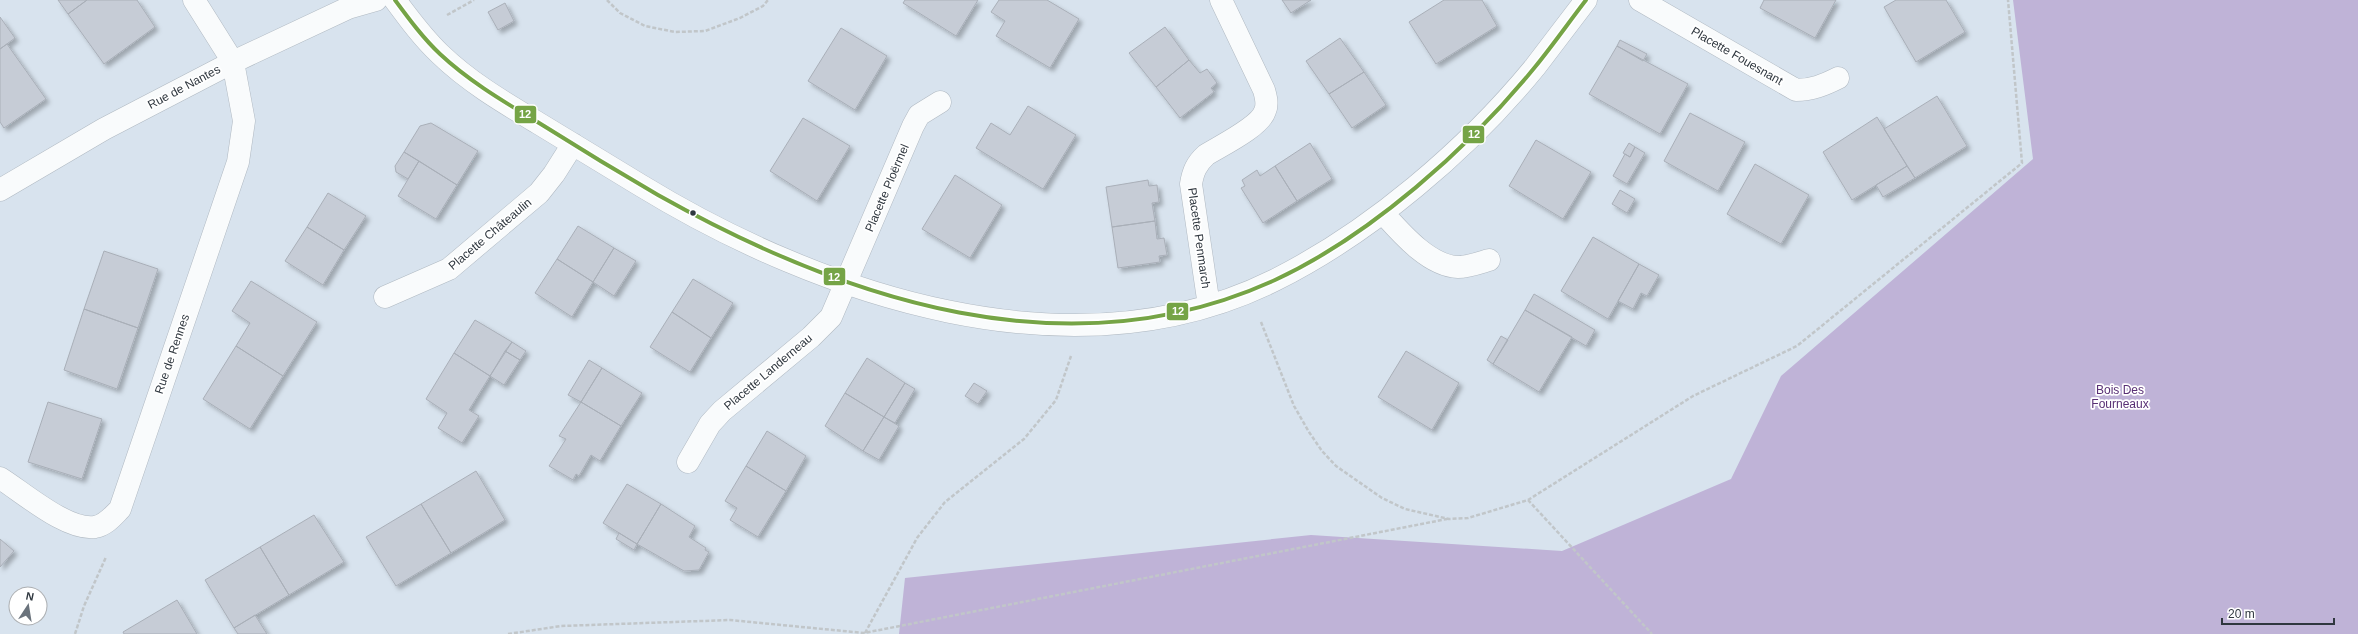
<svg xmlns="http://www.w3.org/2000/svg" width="2358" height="634" font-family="Helvetica,sans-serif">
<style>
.forest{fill:#bfb3d7}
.building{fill:#c6ccd6;stroke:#a9afb8;filter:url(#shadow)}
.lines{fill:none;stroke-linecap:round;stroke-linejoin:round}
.street-casing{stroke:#b0b9c2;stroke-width:23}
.path{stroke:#c1c6c9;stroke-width:2.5;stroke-dasharray:4 2;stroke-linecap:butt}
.street{stroke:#f9fbfc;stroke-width:22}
.bus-1-casing{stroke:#fff;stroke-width:7}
.bus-1{stroke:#75a446;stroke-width:4}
.bus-dot{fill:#2f373f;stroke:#fff;stroke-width:1.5}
.labels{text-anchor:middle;stroke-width:3.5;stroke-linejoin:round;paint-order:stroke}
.street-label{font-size:12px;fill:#2f373f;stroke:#fff}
.park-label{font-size:12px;fill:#582f74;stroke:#fff}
.line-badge{stroke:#fff;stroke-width:1.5}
.badge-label{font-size:11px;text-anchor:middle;font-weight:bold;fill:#fff}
</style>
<defs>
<filter id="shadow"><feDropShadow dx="3.5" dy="3.5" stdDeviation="2" flood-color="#0004"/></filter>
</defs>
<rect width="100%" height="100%" fill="#d8e3ee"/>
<!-- forest -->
<path class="forest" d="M 2013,0 L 2358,0 L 2358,634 L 899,634 L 905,578 L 1311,535 L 1562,551 L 1731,479 L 1781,376 L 2033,159 Z"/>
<!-- building -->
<path class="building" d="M 58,0 L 87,0 L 68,14 Z
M 87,0 L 137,0 L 155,27 L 104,64 L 68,14 Z
M 905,0 L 978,0 L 956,36 L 903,3 Z
M 999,0 L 1047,0 L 1079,19 L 1050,68 L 996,36 L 1005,21 L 991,12 Z
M 1282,0 L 1311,0 L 1291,13 Z
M 1444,0 L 1482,0 L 1497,26 L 1436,64 L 1409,22 Z
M 1764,0 L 1836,0 L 1815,38 L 1760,8 Z
M 1896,0 L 1946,0 L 1965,32 L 1916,62 L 1884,7 Z
M 505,3 L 514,21 L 498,30 L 488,12 Z
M 0,17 L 15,38 L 0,49 Z
M 1165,27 L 1189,60 L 1156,87 L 1129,53 Z
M 841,28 L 887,56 L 855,110 L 808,81 Z
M 1340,38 L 1364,72 L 1329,94 L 1306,61 Z
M 1620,40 L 1647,54 L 1643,61 L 1617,46 Z
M 7,44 L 46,99 L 4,128 L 0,122 L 0,49 Z
M 1617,46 L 1688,84 L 1660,134 L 1589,94 Z
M 1189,60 L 1200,73 L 1207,69 L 1217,83 L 1211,88 L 1214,92 L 1180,118 L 1156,87 Z
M 1364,72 L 1386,105 L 1352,128 L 1329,94 Z
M 1937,96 L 1967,146 L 1915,178 L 1884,129 Z
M 1028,106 L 1076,135 L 1043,189 L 976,148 L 991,123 L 1010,135 Z
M 1690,113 L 1745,142 L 1718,191 L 1664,161 Z
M 1877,117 L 1907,166 L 1852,200 L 1823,152 Z
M 803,118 L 850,146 L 817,201 L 770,171 Z
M 431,123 L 478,151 L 457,185 L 404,152 L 420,126 Z
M 1536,140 L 1591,172 L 1563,219 L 1509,186 Z
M 1310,143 L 1332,179 L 1297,201 L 1275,166 Z
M 1629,143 L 1635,147 L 1630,157 L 1623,153 Z
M 1635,147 L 1645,153 L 1627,184 L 1613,176 L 1625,154 L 1630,157 Z
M 404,152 L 419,161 L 408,179 L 396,172 L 395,166 Z
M 419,161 L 457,185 L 436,219 L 398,196 Z
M 1755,164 L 1809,195 L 1781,244 L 1727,214 Z
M 1275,166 L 1297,201 L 1263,223 L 1241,188 L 1245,186 L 1242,180 L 1257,170 L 1260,176 Z
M 1907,166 L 1915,178 L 1883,197 L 1876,185 Z
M 955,175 L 1002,205 L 970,258 L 922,229 Z
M 1148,180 L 1149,186 L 1157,185 L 1159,202 L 1152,203 L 1155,221 L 1112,227 L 1106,187 Z
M 1620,190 L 1635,199 L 1627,213 L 1612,204 Z
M 328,193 L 366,216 L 344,250 L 307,227 Z
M 1155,221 L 1157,239 L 1164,238 L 1167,255 L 1159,256 L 1160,262 L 1118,268 L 1112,227 Z
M 578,226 L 614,248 L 593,282 L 557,259 Z
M 307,227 L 344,250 L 323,285 L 285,261 Z
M 1593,237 L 1639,264 L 1608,319 L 1561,291 Z
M 614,248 L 636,261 L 614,296 L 593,282 Z
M 104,251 L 158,269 L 138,328 L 84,309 Z
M 557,259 L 593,282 L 572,317 L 535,293 Z
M 1639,264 L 1659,275 L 1647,296 L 1641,293 L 1633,309 L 1618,301 Z
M 693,279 L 733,303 L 711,338 L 672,312 Z
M 251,281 L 317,322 L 283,376 L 236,346 L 250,323 L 232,311 Z
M 1534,294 L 1595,330 L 1586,346 L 1525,310 Z
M 84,309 L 138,328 L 117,389 L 64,370 Z
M 1525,310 L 1572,337 L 1539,392 L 1493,364 Z
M 672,312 L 711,338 L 690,372 L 650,347 Z
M 475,320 L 512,342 L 490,376 L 454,353 Z
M 1501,336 L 1508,340 L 1493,364 L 1487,360 Z
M 512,342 L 526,351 L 520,360 L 505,351 Z
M 236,346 L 283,376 L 250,429 L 203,399 Z
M 505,351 L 520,360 L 504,385 L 490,376 Z
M 1406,351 L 1459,383 L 1432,430 L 1378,397 Z
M 454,353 L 490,376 L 469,410 L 479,416 L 462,443 L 438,428 L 447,413 L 426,399 Z
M 867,358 L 905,383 L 884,417 L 845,393 Z
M 589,360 L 602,368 L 581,402 L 568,395 Z
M 602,368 L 642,393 L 621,426 L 581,402 Z
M 905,383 L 915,389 L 895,423 L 884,417 Z
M 974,383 L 987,391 L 978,404 L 965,396 Z
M 845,393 L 884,417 L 863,451 L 825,426 Z
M 48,402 L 102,419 L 82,479 L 28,462 Z
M 581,402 L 621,426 L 600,461 L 591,455 L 579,476 L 576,474 L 573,480 L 549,466 L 566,439 L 559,436 Z
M 884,417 L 899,426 L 879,460 L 863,451 Z
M 767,431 L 806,456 L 786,491 L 746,466 Z
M 746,466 L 786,491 L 758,537 L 730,520 L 737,508 L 725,501 Z
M 476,471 L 505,520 L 451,553 L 421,504 Z
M 627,484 L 661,504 L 637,544 L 603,523 Z
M 421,504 L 451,553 L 396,586 L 366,537 Z
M 661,504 L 695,526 L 689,537 L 706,548 L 705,550 L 709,552 L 699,570 L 684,571 L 637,544 Z
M 314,515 L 344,562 L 289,595 L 260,547 Z
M 619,533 L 637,544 L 634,550 L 616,539 Z
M 0,539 L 14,551 L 0,567 Z
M 260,547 L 289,595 L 234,628 L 205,580 Z
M 177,600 L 197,634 L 124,634 L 123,632 Z
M 255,615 L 267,634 L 238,634 L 234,628 Z"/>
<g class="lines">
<!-- street casing -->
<g class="street-casing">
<path id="street" d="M 395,0 C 409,19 423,38 440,54 C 469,82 503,102 538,123 C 572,144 606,164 640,185 C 820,295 1072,381 1275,280 C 1371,232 1467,150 1535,67 C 1552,45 1569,22 1586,0
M 1640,0 L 1796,90 C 1812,90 1824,85 1838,78
M 0,190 L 104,129 L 233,62 L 348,8 L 376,0
M 1383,213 C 1401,233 1429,266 1458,267 C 1468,267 1479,263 1489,260
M 385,297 L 449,269 L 539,193 L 554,174 L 573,144
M 1209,306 L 1191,184 C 1193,172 1196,164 1206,155 C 1220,146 1260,127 1265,111 C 1268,104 1266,97 1264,90 L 1221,0
M 688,462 L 710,424 L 722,411 L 811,337 L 831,317 L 913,126 L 919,115 L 940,102
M 0,478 C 24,493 67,531 95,527 C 106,525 113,516 120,509 L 238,162 L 244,121 L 233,62 L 194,0"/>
</g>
<!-- path -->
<path class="path" d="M 607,0 L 620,13 L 645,26 L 675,32 L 705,31 L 740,18 L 763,6 L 768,0
M 447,15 L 474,0
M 1261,322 L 1294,406 L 1309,432 L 1322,451 L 1336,466 L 1382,498 L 1405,509 L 1449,519 L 1468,518 L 1528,500 L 1693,396 L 1797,346 L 2022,163 L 2008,0
M 1528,500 L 1652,634
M 865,633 L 917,538 L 945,502 L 1024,439 L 1056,400 L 1071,356
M 75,634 L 84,606 L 106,557
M 508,634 L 561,626 L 730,620 L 864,633 L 1447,519"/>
<!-- street -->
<use href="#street" class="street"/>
<!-- bus-1 casing -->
<g class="bus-1-casing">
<path id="bus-1" d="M 395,0 C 409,19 423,38 440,54 C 471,83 508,104 544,126 C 582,150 620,173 658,195 C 845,300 1068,375 1275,280 C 1370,236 1469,148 1535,67 C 1553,45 1569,22 1586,0"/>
</g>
<!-- bus-1 -->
<use href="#bus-1" class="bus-1"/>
</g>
<!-- markers -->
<circle class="bus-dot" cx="693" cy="213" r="3.5"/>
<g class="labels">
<!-- street labels -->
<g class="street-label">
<text transform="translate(1737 56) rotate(30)" y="4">Placette Fouesnant</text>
<text transform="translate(184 87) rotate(-28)" y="4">Rue de Nantes</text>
<text transform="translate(887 188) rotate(-67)" y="4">Placette Ploërmel</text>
<text transform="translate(490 234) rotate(-40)" y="4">Placette Châteaulin</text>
<text transform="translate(1199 238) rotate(82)" y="4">Placette Penmarch</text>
<text transform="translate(172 354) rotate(-71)" y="4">Rue de Rennes</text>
<text transform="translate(768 372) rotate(-40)" y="4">Placette Landerneau</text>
</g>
<!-- park labels -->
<g class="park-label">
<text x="2120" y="394">Bois Des<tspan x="2120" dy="14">Fourneaux</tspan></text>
</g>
</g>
<g class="line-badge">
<rect x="514" y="105" width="23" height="19" rx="4" fill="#75a446"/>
<rect x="1462" y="125" width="23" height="19" rx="4" fill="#75a446"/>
<rect x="823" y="267" width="23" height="19" rx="4" fill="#75a446"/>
<rect x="1166" y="302" width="23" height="19" rx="4" fill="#75a446"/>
</g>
<g class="badge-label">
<text x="525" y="118">12</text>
<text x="1474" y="138">12</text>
<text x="834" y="281">12</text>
<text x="1178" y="315">12</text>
</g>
<!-- north arrow -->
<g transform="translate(28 606) rotate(12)"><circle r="19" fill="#ffffff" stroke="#acafb2"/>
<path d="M0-3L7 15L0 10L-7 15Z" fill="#6a737c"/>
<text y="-6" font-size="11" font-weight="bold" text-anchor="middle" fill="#2f373f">N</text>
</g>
<!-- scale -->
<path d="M2222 618v6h112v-6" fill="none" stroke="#2f373f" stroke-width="2"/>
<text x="2228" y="618" font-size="12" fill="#2f373f" stroke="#ffffff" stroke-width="3" paint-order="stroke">20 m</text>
</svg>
